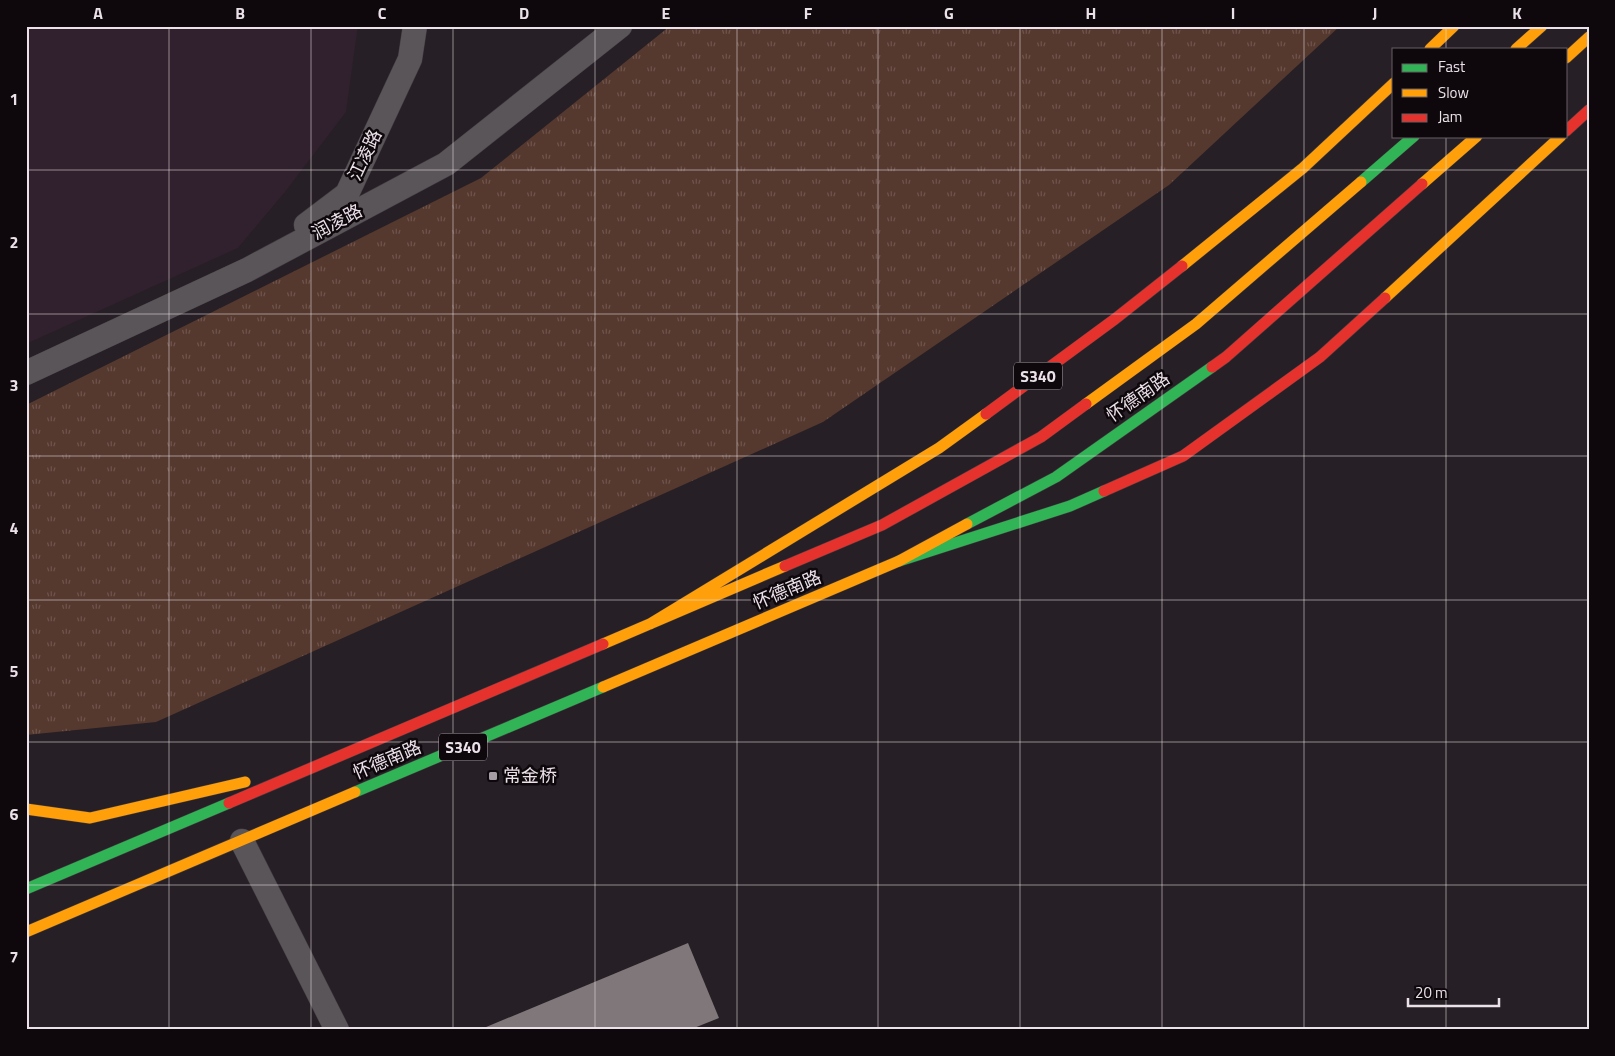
<svg xmlns="http://www.w3.org/2000/svg" width="1615" height="1056" font-family="'Titillium Web','Noto Sans SC',sans-serif">
<style>
.built{fill:#31202d}
.park{fill:url(#park-tufts)}
.building{fill:#7f777a}
.lines{fill:none;stroke-linecap:round;stroke-linejoin:round}
.street-casing{stroke:#423c42;stroke-width:25}
.fast-casing{stroke:#423c42;stroke-width:12}
.slow-casing{stroke:#423c42;stroke-width:12}
.jam-casing{stroke:#423c42;stroke-width:12}
.street{stroke:#5a5559;stroke-width:24}
.fast{stroke:#30b455;stroke-width:11}
.slow{stroke:#ff9f0a;stroke-width:11}
.jam{stroke:#e5322d;stroke-width:11}
.grid{fill:none;stroke:#ebe1e8;stroke-width:1;stroke-opacity:0.55}
.poi-dot{fill:#a69da4;stroke:#0e080d;stroke-width:2}
.labels{text-anchor:middle;stroke-width:5;stroke-linejoin:round;paint-order:stroke}
.shield{fill:#0e080d;stroke:#a9a0a6;stroke-width:1}
.shield-label{font-size:16px;font-weight:bold;fill:#ebe1e8}
.street-label{font-size:18px;fill:#ebe1e8;stroke:#0e080d}
.poi-label{font-size:18px;fill:#ebe1e8;stroke:#0e080d;text-anchor:start}
.neatline{fill:none;stroke:#ebe1e8;stroke-width:2}
.grid-label{font-size:16px;text-anchor:middle;font-weight:bold;fill:#ebe1e8}
</style>
<defs>
<pattern id="park-tufts" width="24" height="20" patternUnits="userSpaceOnUse" patternTransform="scale(1.25)"><rect width="24" height="20" fill="#55382e"/><path d="M3 7l-1-3M5 7V3M7 7l1-3M15 17l-1-3M17 17v-4M19 17l1-3" fill="none" stroke="#6e544c"/></pattern>
</defs>
<rect width="100%" height="100%" fill="#261f25"/>
<!-- built -->
<path class="built" d="M 26,26 L 358,26 L 346,112 L 285,192 L 238,248 L 26,344 Z"/>
<!-- park -->
<path class="park" d="M 670,26 L 1340,26 L 1169,185 L 823,422 L 156,722 L 26,735 L 26,405 L 481,178 Z"/>
<!-- building -->
<path class="building" d="M 688,943 L 719,1018 L 689,1030 L 479,1030 Z"/>
<g class="lines">
<!-- street casing -->
<g class="street-casing">
<path id="street" d="M 306,225 L 347,194 L 410,59 L 415,26
M 26,373 L 247,270 L 446,164 L 620,26
M 242,841 L 337,1030"/>
</g>
<!-- fast casing -->
<g class="fast-casing">
<path id="fast" d="M 1361,182 L 1414,136
M 967,524 L 1056,477 L 1212,367
M 899,561 L 1070,506 L 1104,491
M 355,792 L 603,687
M 26,889 L 229,803"/>
</g>
<!-- slow casing -->
<g class="slow-casing">
<path id="slow" d="M 1430,49 L 1454,26
M 1516,49 L 1542,26
M 1566,58 L 1589,37
M 1422,184 L 1477,136
M 1182,266 L 1303,168 L 1394,83
M 1385,298 L 1561,136
M 1086,404 L 1196,324 L 1361,182
M 650,624 L 939,448 L 986,414
M 603,644 L 785,566
M 603,687 L 899,561 L 967,524
M 26,809 L 90,818 L 245,782
M 26,932 L 355,792"/>
</g>
<!-- jam casing -->
<g class="jam-casing">
<path id="jam" d="M 1566,131 L 1589,110
M 1212,367 L 1226,357 L 1422,184
M 986,414 L 1115,319 L 1182,266
M 1104,491 L 1183,456 L 1320,357 L 1385,298
M 785,566 L 882,525 L 1041,437 L 1086,404
M 229,803 L 603,644"/>
</g>
<!-- street -->
<use href="#street" class="street"/>
<!-- fast -->
<use href="#fast" class="fast"/>
<!-- slow -->
<use href="#slow" class="slow"/>
<!-- jam -->
<use href="#jam" class="jam"/>
</g>
<!-- grid -->
<path class="grid" d="M 169,26 L 169,1030M 311,26 L 311,1030M 453,26 L 453,1030M 595,26 L 595,1030M 737,26 L 737,1030M 878,26 L 878,1030M 1020,26 L 1020,1030M 1162,26 L 1162,1030M 1304,26 L 1304,1030M 1446,26 L 1446,49M 1446,136 L 1446,1030M 26,170 L 1589,170M 26,314 L 1589,314M 26,456 L 1589,456M 26,600 L 1589,600M 26,742 L 1589,742M 26,885 L 1589,885"/>
<!-- markers -->
<rect class="poi-dot" x="488" y="771" width="10" height="10" rx="2.5"/>
<g class="labels">
<!-- shield labels -->
<g class="shield">
<rect x="1014" y="362.5" width="48" height="27" rx="4"/>
<rect x="439" y="733.5" width="48" height="27" rx="4"/>
</g>
<g class="shield-label">
<text x="1038" y="382">S340</text>
<text x="463" y="753">S340</text>
</g>
<!-- street labels -->
<g class="street-label">
<text transform="translate(365 155) rotate(-65)" y="6">江凌路</text>
<text transform="translate(337 222) rotate(-28)" y="6">润凌路</text>
<text transform="translate(1138 397) rotate(-35)" y="6">怀德南路</text>
<text transform="translate(787 590) rotate(-23)" y="6">怀德南路</text>
<text transform="translate(387 760) rotate(-23)" y="6">怀德南路</text>
</g>
<!-- poi labels -->
<g class="poi-label">
<text x="503" y="782">常金桥</text>
</g>
</g>
<!-- border -->
<rect width="1615" height="1056" fill="none" stroke="#0e080d" stroke-width="55"/>
<!-- legend -->
<rect x="1392" y="48" width="175" height="90" fill="#0e080d" stroke="#665f65"/>
<rect x="1402" y="64" width="25" height="8" fill="#30b455" stroke="#665f65"/>
<text x="1438" y="72" font-size="15" fill="#ebe1e8">Fast</text>
<rect x="1402" y="89" width="25" height="8" fill="#ff9f0a" stroke="#665f65"/>
<text x="1438" y="98" font-size="15" fill="#ebe1e8">Slow</text>
<rect x="1402" y="114" width="25" height="8" fill="#e5322d" stroke="#665f65"/>
<text x="1438" y="122" font-size="15" fill="#ebe1e8">Jam</text>
<!-- scale -->
<path d="M1408 998v8h91v-8" fill="none" stroke="#ebe1e8" stroke-width="2.5"/>
<text x="1415" y="998" font-size="15" fill="#ebe1e8" stroke="#0e080d" stroke-width="4" paint-order="stroke">20 m</text>
<rect x="28" y="28" width="1560" height="1000" class="neatline"/>
<g class="grid-label">
<text x="98" y="19">A</text>
<text x="240" y="19">B</text>
<text x="382" y="19">C</text>
<text x="524" y="19">D</text>
<text x="666" y="19">E</text>
<text x="808" y="19">F</text>
<text x="949" y="19">G</text>
<text x="1091" y="19">H</text>
<text x="1233" y="19">I</text>
<text x="1375" y="19">J</text>
<text x="1517" y="19">K</text>
<text x="14" y="105">1</text>
<text x="14" y="248">2</text>
<text x="14" y="391">3</text>
<text x="14" y="534">4</text>
<text x="14" y="677">5</text>
<text x="14" y="820">6</text>
<text x="14" y="963">7</text>
</g>
</svg>
